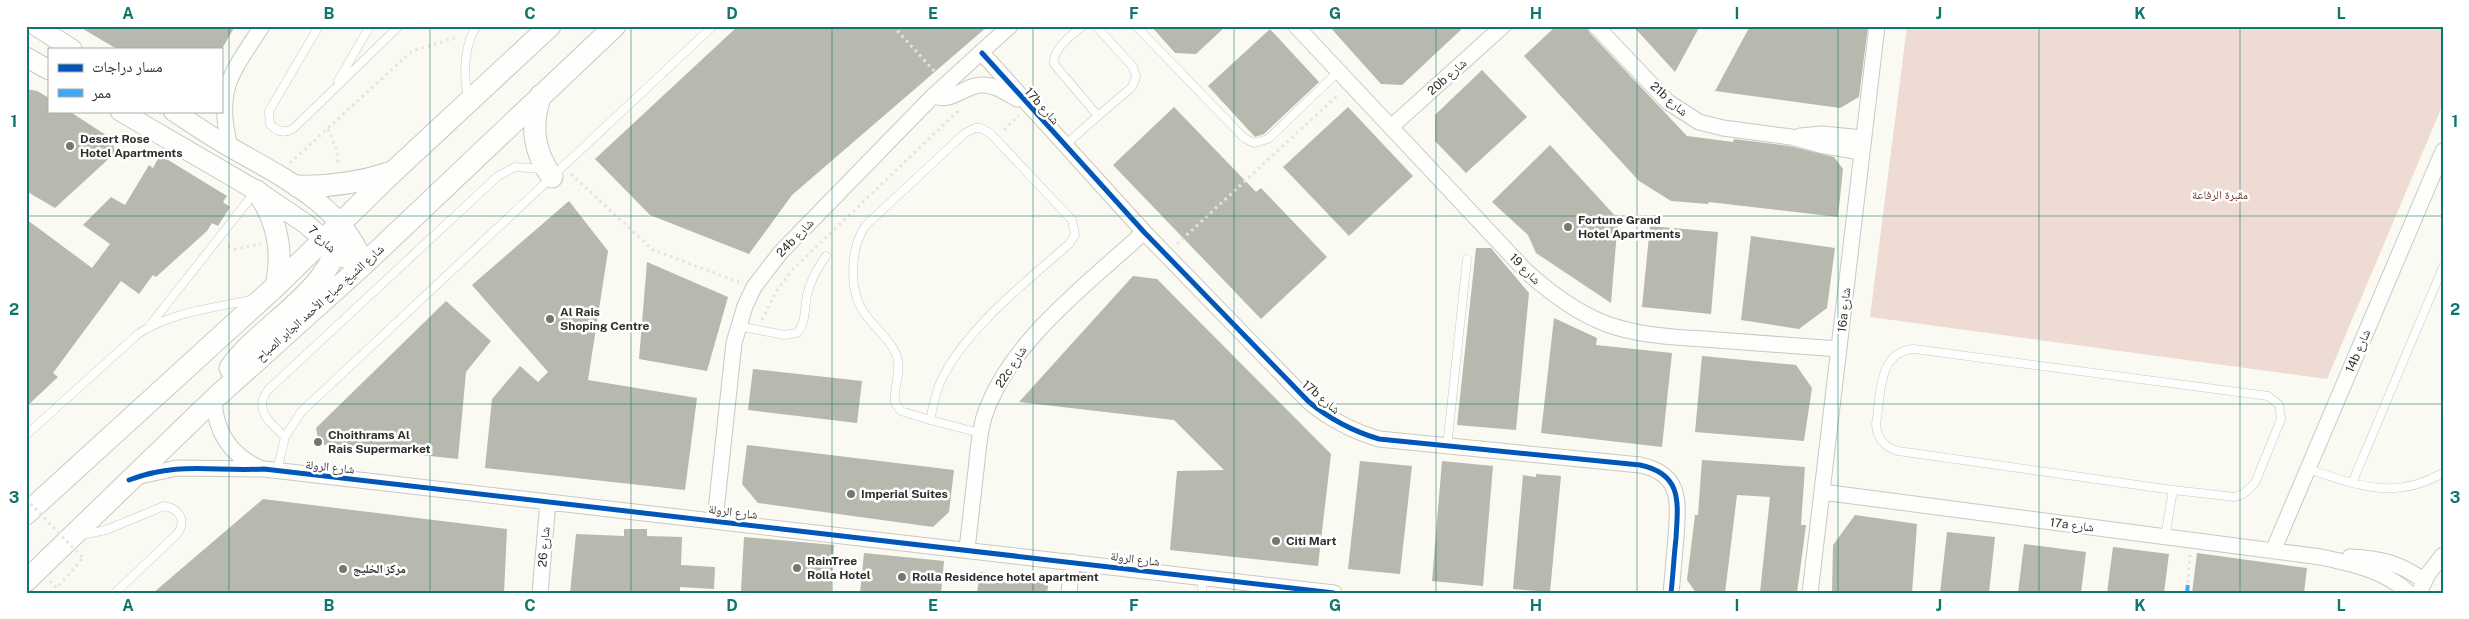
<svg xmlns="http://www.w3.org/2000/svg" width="2469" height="619" font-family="'Public Sans','Noto Naskh Arabic',sans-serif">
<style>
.green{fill:#eddbd4}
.building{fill:#b7b8ae}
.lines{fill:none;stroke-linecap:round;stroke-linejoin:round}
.service-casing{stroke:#c9c8c3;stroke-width:9}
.minor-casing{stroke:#c9c8c3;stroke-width:17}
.tertiary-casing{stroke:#c9c8c3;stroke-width:21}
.secondary-casing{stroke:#c9c8c3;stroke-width:23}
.path{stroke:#e4e4e2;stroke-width:3;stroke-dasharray:2.5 4;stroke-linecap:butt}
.service{stroke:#fefefd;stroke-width:8}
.minor{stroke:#fefefd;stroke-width:15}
.tertiary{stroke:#fefefd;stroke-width:19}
.secondary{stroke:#fefefd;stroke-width:21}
.path-bridge{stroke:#e4e4e2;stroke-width:3;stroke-dasharray:2.5 4;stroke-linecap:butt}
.quiet{stroke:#3fa9f5;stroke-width:4;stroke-dasharray:8 4;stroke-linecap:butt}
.cycleway-casing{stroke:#fff;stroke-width:8}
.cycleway{stroke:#0057b8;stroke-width:5}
.grid{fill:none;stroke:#0f766e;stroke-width:1;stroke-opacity:0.55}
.poi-dot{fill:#777671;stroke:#fff;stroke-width:2}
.labels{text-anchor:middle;stroke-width:5;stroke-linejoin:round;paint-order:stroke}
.street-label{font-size:12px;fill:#302f2b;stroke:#fff}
.poi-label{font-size:12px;font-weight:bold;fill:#302f2b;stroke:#fff;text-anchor:start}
.park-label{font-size:12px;fill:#783b30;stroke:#fff}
.neatline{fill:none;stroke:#0f766e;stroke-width:2}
.grid-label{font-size:16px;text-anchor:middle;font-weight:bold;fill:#0f766e}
</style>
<rect width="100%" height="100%" fill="#faf9f2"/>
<!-- green -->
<path class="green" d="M 1907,26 L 2443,26 L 2443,104 L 2327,379 L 1870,317 Z"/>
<!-- building -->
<path class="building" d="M 78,26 L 235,26 L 222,49 L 117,49 Z
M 738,26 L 988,26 L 792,195 L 749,254 L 650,215 L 595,159 Z
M 1151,26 L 1226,26 L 1196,54 L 1175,53 Z
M 1329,26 L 1465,26 L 1402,85 L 1381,84 Z
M 1556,26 L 1587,26 L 1589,32 L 1687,136 L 1733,142 L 1734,139 L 1789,146 L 1834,157 L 1843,169 L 1838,217 L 1709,202 L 1708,204 L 1671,201 L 1639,181 L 1524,56 Z
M 1633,26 L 1700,26 L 1675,72 Z
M 1750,26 L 1868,26 L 1859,97 L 1840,108 L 1715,91 Z
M 1270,29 L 1319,82 L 1264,134 L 1255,137 L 1208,86 Z
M 1482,70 L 1527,117 L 1466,173 L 1435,141 L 1435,115 Z
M 26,89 L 37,91 L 49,98 L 49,111 L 69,111 L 112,139 L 115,153 L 55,208 L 26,191 Z
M 1174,107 L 1256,192 L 1261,188 L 1327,257 L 1261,319 L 1113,165 Z
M 1348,107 L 1413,176 L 1349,236 L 1283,167 Z
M 1550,145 L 1618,219 L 1611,303 L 1536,253 L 1528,235 L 1492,202 Z
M 160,155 L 227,196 L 223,202 L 230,207 L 218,226 L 212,223 L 207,231 L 156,277 L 153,275 L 139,294 L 121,281 L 53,373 L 58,377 L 26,407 L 26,219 L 92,268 L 110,244 L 83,225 L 111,197 L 125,205 L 149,165 L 153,168 Z
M 569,201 L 608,251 L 588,380 L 697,398 L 685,490 L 485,468 L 492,399 L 520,366 L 538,382 L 548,372 L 472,285 Z
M 1650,226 L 1718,232 L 1711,314 L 1642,307 Z
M 1751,236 L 1835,248 L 1827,308 L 1799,329 L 1741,320 Z
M 1476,248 L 1491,248 L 1529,293 L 1516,430 L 1457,425 Z
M 647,262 L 728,297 L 707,371 L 639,359 Z
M 1133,276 L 1157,279 L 1331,454 L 1318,566 L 1170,550 L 1177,471 L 1224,470 L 1174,420 L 1019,402 Z
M 446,301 L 491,341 L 466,372 L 458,459 L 319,444 L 316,428 Z
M 1554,318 L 1597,338 L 1596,345 L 1672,353 L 1662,447 L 1541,433 Z
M 1702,356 L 1796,365 L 1812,388 L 1804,441 L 1695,432 Z
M 753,369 L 862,381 L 857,423 L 748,410 Z
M 747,445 L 954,470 L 949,512 L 933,527 L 758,503 L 742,484 Z
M 1702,460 L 1805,467 L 1801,525 L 1806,525 L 1797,593 L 1760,593 L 1770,497 L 1737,495 L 1725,593 L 1696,593 L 1687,580 L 1695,515 L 1698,515 Z
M 1360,461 L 1412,466 L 1400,574 L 1348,569 Z
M 1442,461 L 1493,466 L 1483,586 L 1432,581 Z
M 1536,474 L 1561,476 L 1550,592 L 1513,589 L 1523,475 L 1536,477 Z
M 263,499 L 507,529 L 504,593 L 153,593 Z
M 1855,515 L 1917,524 L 1912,593 L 1832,593 L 1833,545 Z
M 624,529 L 647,529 L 647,536 L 682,537 L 681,565 L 715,567 L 714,589 L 680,587 L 680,593 L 570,593 L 576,534 L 624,536 Z
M 1947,532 L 1995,537 L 1989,593 L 1940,593 Z
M 744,537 L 834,545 L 831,593 L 741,591 Z
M 2024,544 L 2086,552 L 2081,593 L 2018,593 Z
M 2113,547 L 2169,554 L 2164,593 L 2107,593 Z
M 864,553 L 944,561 L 941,593 L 860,593 Z
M 2197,553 L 2307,568 L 2304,593 L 2192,593 Z
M 980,572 L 1049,580 L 1047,593 L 977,593 Z"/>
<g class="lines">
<!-- service casing -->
<g class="service-casing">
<path id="service" d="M 319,26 L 269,111 L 270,124 C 277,132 285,134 294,128 L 399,26
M 1083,26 C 1072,34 1052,50 1054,64 L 1098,116 L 1132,87 L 1136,77 L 1133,67 L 1096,26
M 1136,26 L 1244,138 L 1254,143 L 1268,139 L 1339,71
M 338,81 L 370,26
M 468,97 C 463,73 464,48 476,26
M 975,128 L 981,128 L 991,134 L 1072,220 L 1075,235 L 1069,244 C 1027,281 963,331 940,383 C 935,395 933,407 930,420 L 901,411 L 895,403 C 893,387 902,372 897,357 C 892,341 874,327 865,314 C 848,291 850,247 866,225 L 965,133 Z
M 1065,145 L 1098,116
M 151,324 L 255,192
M 738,326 L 784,335 L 797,333 C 807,322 804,305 808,291 C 812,278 818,267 826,256
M 1914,349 L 2268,396 L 2279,405 L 2281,419 L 2255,483 L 2243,494 L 2235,497 L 2173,490 L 1898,451 C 1884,447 1877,439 1876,424 C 1881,397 1877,351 1914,349 Z
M 930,420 L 980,433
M 26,435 L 138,334 C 171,312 213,308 251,300
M 285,437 C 270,423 252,409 269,389 L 498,176 L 515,167 L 544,169
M 1447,447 L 1467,259
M 2308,469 C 2357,485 2394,501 2443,473
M 277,471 L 285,437 L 301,412 L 713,26
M 2352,483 L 2443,267
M 82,535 L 106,530 L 164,506 C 181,509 187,522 176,535 L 115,593
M 2165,537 L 2173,490
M 1202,593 L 1203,577"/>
</g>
<!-- minor casing -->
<g class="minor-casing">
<path id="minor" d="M 1296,26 L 1525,270 C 1549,292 1574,311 1604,323 C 1640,337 1679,337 1717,340 C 1758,343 1799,346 1839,349
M 1596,26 L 1668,102 L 1699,122 L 1723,128 L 1791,137 L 1820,145 L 1861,152
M 982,53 L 1144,232 L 1309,402 C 1331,420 1352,431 1379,439 L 1640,465 C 1683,474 1678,503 1676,538 C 1674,556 1673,575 1671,593
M 934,95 C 949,105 966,84 983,85 C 996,85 1006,93 1017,99
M 1391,127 L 1503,26
M 1800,136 L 1822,134 L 1863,138
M 230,147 C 215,88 232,73 262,26
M 214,399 C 215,433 231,456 262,469
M 135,477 L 177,468 L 264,469 L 1334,593
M 1822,492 L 2321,557 C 2353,564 2384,570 2409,593
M 715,520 L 734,343 L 745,306 L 754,287 L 780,253 L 934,95 L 1010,26
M 967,549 C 970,523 973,496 976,470 C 978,452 979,434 984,417 C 1009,341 1087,285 1144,232
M 2273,551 L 2443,151
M 2350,557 C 2379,558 2401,563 2424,581
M 540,593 L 548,502
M 1069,593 L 1072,562
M 1810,593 L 1877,26
M 2419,593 L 2428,574 L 2443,555"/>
</g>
<!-- tertiary casing -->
<g class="tertiary-casing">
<path id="tertiary" d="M 36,26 L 72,49
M 26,57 L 49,70
M 120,111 L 257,191 L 306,224 L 345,258 L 364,264
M 173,111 C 193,124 213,138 235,150 C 284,178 343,206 364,264"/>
</g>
<!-- secondary casing -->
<g class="secondary-casing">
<path id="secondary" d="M 541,95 C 530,124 533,151 552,177
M 297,186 C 329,187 359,183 389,173
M 257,191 C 277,220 284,250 276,286
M 230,368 C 265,319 339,290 341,223
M 26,514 L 276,286 L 394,171 L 550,26
M 26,581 L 214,399 L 364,264 L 615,26"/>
</g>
<!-- path -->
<path class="path" d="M 893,26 L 937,74
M 328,129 L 337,150 L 338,166
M 1004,130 L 1019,115
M 290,163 L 412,51 L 458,37
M 571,174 L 653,250 L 739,282
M 1177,244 L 1339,94
M 228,246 L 236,249 L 261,244
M 762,320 L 777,290 L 793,269 L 958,111
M 50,581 L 57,588 L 83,558
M 2188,583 L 2190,555"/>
<!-- service -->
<use href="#service" class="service"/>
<!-- minor -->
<use href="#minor" class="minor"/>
<!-- tertiary -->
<use href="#tertiary" class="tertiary"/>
<!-- secondary -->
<use href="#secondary" class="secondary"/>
<!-- path-bridge -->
<path class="path-bridge" d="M 26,499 L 83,558"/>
<!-- quiet -->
<path class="quiet" d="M 2187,593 L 2188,583"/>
<!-- cycleway casing -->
<g class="cycleway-casing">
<path id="cycleway" d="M 982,53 L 1144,232 L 1309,402 C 1331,420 1352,431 1379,439 L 1640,465 C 1683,474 1678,503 1676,538 C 1674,556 1673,575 1671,593
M 129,480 C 180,461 213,472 264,469 L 1334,593"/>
</g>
<!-- cycleway -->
<use href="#cycleway" class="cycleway"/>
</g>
<!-- grid -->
<path class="grid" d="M 229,26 L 229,593M 430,26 L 430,593M 631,26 L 631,593M 832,26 L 832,593M 1033,26 L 1033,593M 1234,26 L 1234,593M 1436,26 L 1436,593M 1637,26 L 1637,593M 1838,26 L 1838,593M 2039,26 L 2039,593M 2240,26 L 2240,593M 26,216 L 2443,216M 26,404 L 2443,404"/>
<!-- markers -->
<g class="poi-dot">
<circle cx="70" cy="146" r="5"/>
<circle cx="1568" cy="227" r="5"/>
<circle cx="550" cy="319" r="5"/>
<circle cx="318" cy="442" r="5"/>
<circle cx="851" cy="494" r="5"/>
<circle cx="1276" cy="541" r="5"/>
<circle cx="797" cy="568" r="5"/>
<circle cx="343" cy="569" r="5"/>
<circle cx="902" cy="577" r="5"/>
</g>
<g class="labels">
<!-- street labels -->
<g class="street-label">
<text transform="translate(1447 77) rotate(-42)" y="4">20b شارع</text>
<text transform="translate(1669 99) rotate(41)" y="4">21b شارع</text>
<text transform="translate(1042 106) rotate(48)" y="4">17b شارع</text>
<text transform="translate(795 238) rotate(-46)" y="4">24b شارع</text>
<text transform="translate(322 239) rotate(43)" y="4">شارع 7</text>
<text transform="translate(1525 269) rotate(45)" y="4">شارع 19</text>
<text transform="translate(320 303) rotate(-42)" y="4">شارع الشيخ صباح الأحمد الجابر الصباح</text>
<text transform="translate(1844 310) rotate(-84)" y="4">16a شارع</text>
<text transform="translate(2358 351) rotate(-67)" y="4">14b شارع</text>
<text transform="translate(1011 367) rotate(-57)" y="4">22c شارع</text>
<text transform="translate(1321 397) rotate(40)" y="4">17b شارع</text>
<text transform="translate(330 467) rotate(6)" y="4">شارع الرولة</text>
<text transform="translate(733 512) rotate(7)" y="4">شارع الرولة</text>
<text transform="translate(2072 525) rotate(7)" y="4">17a شارع</text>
<text transform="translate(544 547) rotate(-85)" y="4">شارع 26</text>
<text transform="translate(1135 559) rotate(7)" y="4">شارع الرولة</text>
</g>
<!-- poi labels -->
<g class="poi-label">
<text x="80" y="143">Desert Rose<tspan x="80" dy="14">Hotel Apartments</tspan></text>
<text x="1578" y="224">Fortune Grand<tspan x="1578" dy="14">Hotel Apartments</tspan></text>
<text x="560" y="316">Al Rais<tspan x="560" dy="14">Shoping Centre</tspan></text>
<text x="328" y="439">Choithrams Al<tspan x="328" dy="14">Rais Supermarket</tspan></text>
<text x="861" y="498">Imperial Suites</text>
<text x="1286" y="545">Citi Mart</text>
<text x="807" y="565">RainTree<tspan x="807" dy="14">Rolla Hotel</tspan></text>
<text x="353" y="573">مركز الخليج</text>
<text x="912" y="581">Rolla Residence hotel apartment</text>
</g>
<!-- park labels -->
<g class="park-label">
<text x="2220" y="199">مقبرة الرفاعة</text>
</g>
</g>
<!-- border -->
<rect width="2469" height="619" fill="none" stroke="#ffffff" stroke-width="55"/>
<!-- legend -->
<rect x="48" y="48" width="175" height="65" fill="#ffffff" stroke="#acacaa"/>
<rect x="58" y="64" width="25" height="8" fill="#0057b8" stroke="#acacaa"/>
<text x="92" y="72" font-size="15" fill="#302f2b">مسار دراجات</text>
<rect x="58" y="89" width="25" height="8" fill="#3fa9f5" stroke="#acacaa"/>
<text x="92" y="98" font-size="15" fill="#302f2b">ممر</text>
<rect x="28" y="28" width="2414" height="564" class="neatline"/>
<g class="grid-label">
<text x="128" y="19">A</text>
<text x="329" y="19">B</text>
<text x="530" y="19">C</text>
<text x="732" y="19">D</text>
<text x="933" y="19">E</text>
<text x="1134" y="19">F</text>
<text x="1335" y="19">G</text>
<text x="1536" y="19">H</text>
<text x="1737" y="19">I</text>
<text x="1939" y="19">J</text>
<text x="2140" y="19">K</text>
<text x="2341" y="19">L</text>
<text x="14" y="127">1</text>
<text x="2455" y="127">1</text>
<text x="14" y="315">2</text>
<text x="2455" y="315">2</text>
<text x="14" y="503">3</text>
<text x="2455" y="503">3</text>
<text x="128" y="611">A</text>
<text x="329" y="611">B</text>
<text x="530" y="611">C</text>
<text x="732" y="611">D</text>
<text x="933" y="611">E</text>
<text x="1134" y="611">F</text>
<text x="1335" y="611">G</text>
<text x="1536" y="611">H</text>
<text x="1737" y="611">I</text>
<text x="1939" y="611">J</text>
<text x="2140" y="611">K</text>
<text x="2341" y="611">L</text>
</g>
</svg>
